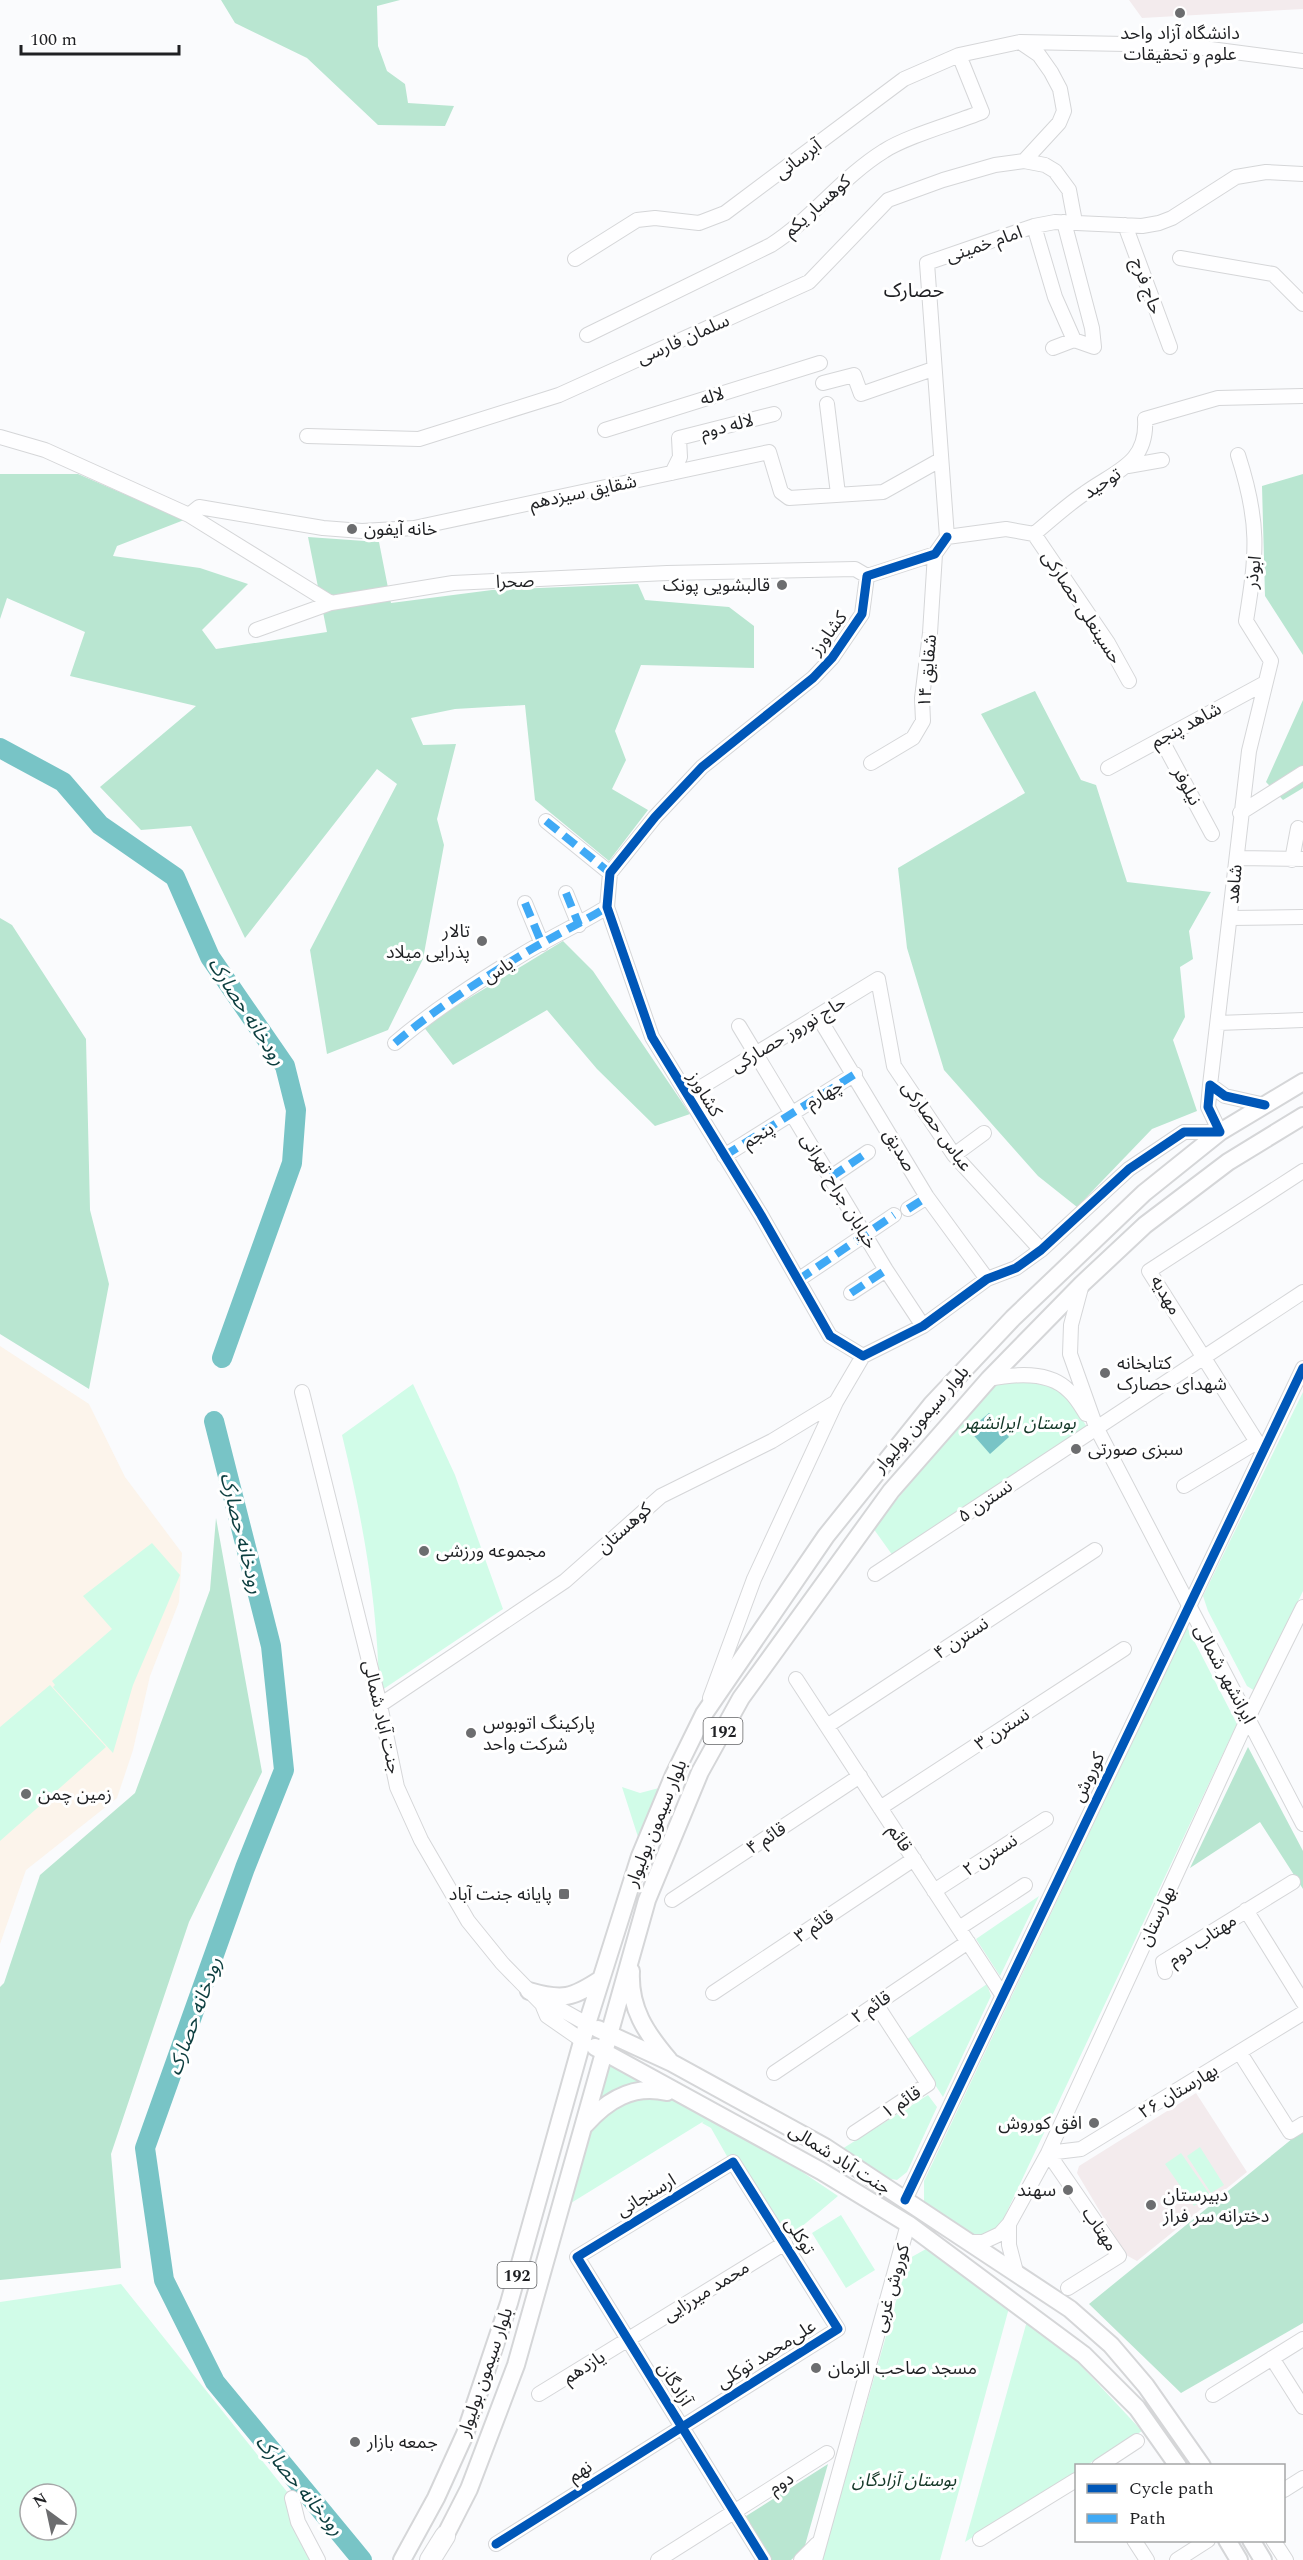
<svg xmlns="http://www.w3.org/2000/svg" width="1303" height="2560" font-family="Spectral,'Noto Sans Arabic',serif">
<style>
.industrial{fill:#fcf4eb}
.education{fill:#f3ebed}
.green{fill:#d1fce8;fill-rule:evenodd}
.forest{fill:#b9e6d1}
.water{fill:#78c4c6}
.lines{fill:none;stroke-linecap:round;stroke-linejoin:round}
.river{stroke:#78c4c6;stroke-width:20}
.minor-casing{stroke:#d5d6d8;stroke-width:16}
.major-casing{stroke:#d5d6d8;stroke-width:20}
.highway-casing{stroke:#d5d6d8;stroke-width:22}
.minor{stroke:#fefeff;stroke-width:14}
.major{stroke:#fefeff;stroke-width:16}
.highway{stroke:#fefeff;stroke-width:20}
.quiet{stroke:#3fa9f5;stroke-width:8;stroke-dasharray:15 8;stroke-linecap:butt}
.cycleway-casing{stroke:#fff;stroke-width:13}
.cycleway{stroke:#0057b8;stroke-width:9}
.poi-dot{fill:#6c6d6f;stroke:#fff;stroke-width:2}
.labels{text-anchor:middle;stroke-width:6;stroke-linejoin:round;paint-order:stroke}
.shield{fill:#fff;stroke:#626365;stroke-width:1.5}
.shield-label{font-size:16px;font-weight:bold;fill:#1f2023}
.poi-label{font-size:18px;fill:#1f2023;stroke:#fff;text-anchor:start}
.street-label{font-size:18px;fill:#1f2023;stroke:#fff}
.park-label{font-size:18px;font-style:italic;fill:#143828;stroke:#fff}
.neighbourhood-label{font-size:20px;fill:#1f2023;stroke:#fff}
.water-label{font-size:20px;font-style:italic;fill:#0c3e3f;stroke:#fff}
</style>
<rect width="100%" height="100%" fill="#fafbfd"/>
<!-- industrial -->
<path class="industrial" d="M 0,1346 L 89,1404 L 125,1477 L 182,1553 L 179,1602 L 150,1676 L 133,1750 L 117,1798 L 26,1870 L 0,1944 Z"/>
<!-- education -->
<path class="education" d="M 1129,0 L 1303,0 L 1303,9 L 1142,18 Z
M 1196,2093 L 1247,2172 L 1137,2261 L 1126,2255 L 1077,2173 L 1079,2166 Z"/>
<!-- green -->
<path class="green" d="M 1010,1380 C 1059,1385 1062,1388 1088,1428 L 893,1556 L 873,1528 L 985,1394 L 997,1385 Z
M 413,1384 L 455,1475 L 503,1609 L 379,1692 C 378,1604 363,1521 342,1435 Z
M 1303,1392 L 1303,1591 L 1255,1691 L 1247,1686 L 1208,1611 L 1203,1596 Z
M 152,1543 L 180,1575 L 133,1685 L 113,1753 L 53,1687 L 55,1685 L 52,1681 L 112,1629 L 83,1596 Z
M 1187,1627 L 1237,1724 L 1002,2222 L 994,2233 L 984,2240 L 971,2236 L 924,2202 L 924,2181 Z
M 50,1685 L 106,1747 L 0,1841 L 0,1727 Z
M 622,1787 L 640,1793 L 659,1788 L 638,1837 Z
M 1039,1896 L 1000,1976 L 976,1939 Z
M 987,1984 L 991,1996 L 943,2097 L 906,2040 Z
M 607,2064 L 656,2086 L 594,2111 Z
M 928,2095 L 937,2107 L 907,2172 L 897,2180 L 886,2178 L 842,2149 Z
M 667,2097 L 780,2157 L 838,2196 L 787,2239 L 734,2154 L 728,2158 L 711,2128 L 702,2123 L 704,2121 L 571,2203 L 590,2131 L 594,2123 L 624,2098 Z
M 1200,2147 L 1224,2185 L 1211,2193 L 1187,2156 Z
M 1181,2153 L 1210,2195 L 1194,2206 L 1165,2164 Z
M 841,2215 L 875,2270 L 846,2288 L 812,2233 Z
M 926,2249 L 1009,2308 L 940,2560 L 822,2560 L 908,2259 Z
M 121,2284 L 292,2498 L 318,2560 L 0,2560 L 0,2302 ZM 30,2494 L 66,2494 L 66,2530 L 30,2530 Z
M 1027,2321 L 1073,2357 L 1142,2431 L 1087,2465 L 1076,2466 L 1076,2472 L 965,2542 Z"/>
<!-- forest -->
<path class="forest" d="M 221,0 L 400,0 L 377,6 L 378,46 L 387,71 L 405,84 L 408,103 L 454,106 L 445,126 L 378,125 L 307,58 L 235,23 Z
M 0,474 L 78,474 L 184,520 L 117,546 L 113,556 L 200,568 L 248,584 L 202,630 L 216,649 L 327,632 L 308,537 L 379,542 L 391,603 L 492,590 L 638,584 L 645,600 L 729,607 L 754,626 L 754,668 L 641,665 L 615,731 L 626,760 L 612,789 L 648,810 L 609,861 L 535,800 L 525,705 L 455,709 L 411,718 L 423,745 L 456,744 L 437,819 L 444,845 L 423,959 L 388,1030 L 327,1054 L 310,950 L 397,784 L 377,769 L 245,938 L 191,826 L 141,830 L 100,787 L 196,706 L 70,676 L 85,632 L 7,598 L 0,619 Z
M 1303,474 L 1303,655 L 1265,596 L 1262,486 Z
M 1035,691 L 1081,780 L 1096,785 L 1127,882 L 1211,892 L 1189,931 L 1193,959 L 1180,967 L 1185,1017 L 1173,1040 L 1197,1111 L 1152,1129 L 1077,1207 L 1038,1176 L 944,1070 L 907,948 L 898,868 L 1025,793 L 981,714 Z
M 1303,700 L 1303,788 L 1283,800 L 1266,782 Z
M 0,918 L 12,925 L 86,1039 L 90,1210 L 109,1284 L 89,1389 L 0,1334 Z
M 563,941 L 593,971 L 690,1114 L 655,1126 L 597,1069 L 547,1010 L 453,1065 L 423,1026 Z
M 216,1518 L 262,1772 L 189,1922 L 111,2154 L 121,2268 L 0,2280 L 0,1987 L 4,1983 L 40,1875 L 135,1793 L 210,1590 Z
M 1248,1747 L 1303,1851 L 1303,1889 L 1260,1822 L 1190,1868 Z
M 1303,2130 L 1303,2323 L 1181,2393 L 1089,2304 Z
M 828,2464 L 804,2549 L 791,2560 L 768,2560 L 743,2518 Z"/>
<!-- water -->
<path class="water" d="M 989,1413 L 1009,1437 L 990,1454 L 969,1430 Z"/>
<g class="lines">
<!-- river -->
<path class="river" d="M 0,748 L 63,782 L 100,825 L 175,877 L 210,957 L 285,1066 L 296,1110 L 292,1163 L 222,1358
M 214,1421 L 271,1646 L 284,1770 L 245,1868 L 145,2148 L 164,2280 L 215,2382 L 362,2560"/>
<!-- minor casing -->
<g class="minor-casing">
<path id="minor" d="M 1020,42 L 1039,55 L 1051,72 L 1060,89 L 1064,111 L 1059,123 L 1024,161
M 1125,225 L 1170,347
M 1034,226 L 1055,297 L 1074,340
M 1180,258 L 1273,274 L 1303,304
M 575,259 L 637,220 L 655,218 L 699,223 L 725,213 L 904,79 L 959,55 L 1020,42 L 1180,45 L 1303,61
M 587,335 L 771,245 C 812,219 842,177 884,151 C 907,136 955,123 982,112 L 959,55
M 1053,348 L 1074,340 L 1094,347 L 1092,328 L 1064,222
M 823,383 L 854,375 L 861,394 L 933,369
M 827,404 L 838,494
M 605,430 L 820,363
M 307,436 L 419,439 L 559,395 L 809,282 L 888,200 L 943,180 L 995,165 L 1024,161 L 1045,165 L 1055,171 L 1069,190 L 1075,222
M 0,437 L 45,450 L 189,515 L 331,603 L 453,583 L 667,573 L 855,569 L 867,576
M 1128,466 L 1162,460
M 672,473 L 680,457 L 679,438 L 774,414
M 189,515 L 199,507 L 323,528 L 362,531 L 414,528 L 769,452 L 781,492 L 789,498 L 883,492 L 940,460
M 1034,534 L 1108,643 L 1129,681
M 947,537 L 935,554 L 867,576 L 862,614 L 832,658 L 813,678 L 702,767 L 655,817 L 610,873 L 607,907 L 652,1037 L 761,1215 L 830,1336 L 863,1356 L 923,1326 L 987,1279 L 1016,1268 L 1041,1250 L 1129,1169 L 1184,1132 L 1220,1132 L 1208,1107 L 1210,1085 L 1225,1096 L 1265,1105
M 947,537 L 927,263 L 1034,226 L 1055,222 L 1142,226 L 1159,223 L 1172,218 L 1236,177 L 1266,172 L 1303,174
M 947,537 L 1006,529 L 1034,534 C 1051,520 1067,505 1085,493 C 1115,471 1148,464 1145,419 L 1218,398 L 1303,396
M 256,630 L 331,603
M 1161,739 L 1212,834
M 871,763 L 913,738 L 923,721 L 922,698 L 930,633 L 935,554
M 1108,768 L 1265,683
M 1240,813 L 1303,773
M 546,821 L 610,873
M 1237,858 L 1303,859
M 1292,860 L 1298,828
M 566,893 L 579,925
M 525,903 L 542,944
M 1231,918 L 1303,917
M 819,1018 L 927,1197 L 987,1279
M 1218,1023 L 1303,1020
M 739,1026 L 886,1270 L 923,1326
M 395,1043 C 435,1009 479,981 523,954 C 551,937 580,924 607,907
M 1210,1085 L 1249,751 L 1271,661 L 1246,621 C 1257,553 1260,523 1238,455
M 698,1089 L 878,979 L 894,1066 L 954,1155 L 1041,1250
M 954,1155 L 984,1133
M 724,1156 L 855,1074
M 831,1177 L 868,1152
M 908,1209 L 927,1197
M 798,1280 L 894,1215
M 1082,1284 L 1071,1325 L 1070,1354 L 1096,1427 L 1303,1824
M 851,1293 L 886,1270
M 989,1379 C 1014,1374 1049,1370 1069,1391 C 1076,1397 1081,1406 1086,1414
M 302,1392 L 380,1705 L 397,1787 L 421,1840 L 468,1921 L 502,1963 L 542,2004 L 547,2016 L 583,2041
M 1184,1486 L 1257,1442 L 1149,1271 L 1303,1171
M 875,1574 L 1303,1292
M 796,1679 L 1003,1996
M 710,1698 L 754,1579 L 836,1402
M 380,1705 L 565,1581 L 661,1496 L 772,1441 L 836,1402 L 863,1356
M 827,1726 L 1095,1550
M 880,1808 L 1124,1649
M 934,1891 L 1046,1819
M 672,1900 L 860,1776
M 1246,1910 L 1303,2002
M 959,1928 L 1025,1885
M 1165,1972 L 1163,1962 L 1293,1882
M 713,1993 L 914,1859
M 542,2004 L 553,2005 L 587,2024
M 1240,2053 L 1290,2132 L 1303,2124
M 774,2073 L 968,1942
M 854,2133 L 928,2084 L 876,2004
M 905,2200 L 1303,1368
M 1009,2224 L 1009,2245 L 1016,2272
M 972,2242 L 983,2242 L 1000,2234 L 1009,2224 L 1048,2153 L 1248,1718 L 1303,1607
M 1068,2288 L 1119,2256 L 1048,2153 L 1081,2149 L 1303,2013
M 1272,2358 L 1303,2407
M 539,2394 L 785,2243
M 1213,2395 L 1303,2339
M 1099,2466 L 1137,2441
M 1284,2490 L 1303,2478
M 292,2498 L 298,2522 L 318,2560
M 980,2539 L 1076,2480
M 1134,2540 L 1147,2560
M 1273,2540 L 1286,2560
M 496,2544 L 838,2329 L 733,2162 L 577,2257 C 639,2358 701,2459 764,2560
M 658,2560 L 827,2453
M 801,2560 L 817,2544
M 815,2560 L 908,2224
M 1177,2560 L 1208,2540"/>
</g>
<!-- major casing -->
<g class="major-casing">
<path id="major" d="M 631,1971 C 629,2008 646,2033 669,2060
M 529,1991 C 563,2001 572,1998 601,1979
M 598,2029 L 672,2063 L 825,2147 L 1070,2309 L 1111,2345 L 1146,2386 L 1202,2466
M 595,2047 L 821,2171 L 908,2224 L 1084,2355 L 1137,2408 L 1178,2466
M 585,2125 C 607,2100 633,2084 667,2092
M 445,2536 L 469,2489 L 516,2365 L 647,1900 L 700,1772 L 741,1698 L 891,1491 L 989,1379 L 1082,1284 L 1145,1225 L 1228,1162 L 1303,1116
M 1227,2540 L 1239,2560
M 1251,2540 L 1263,2560
M 402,2560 L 436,2498 L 465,2434 L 509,2303 L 587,2024 L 640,1856 L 673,1777 L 704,1714 L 826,1536 L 932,1404 L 1013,1318 L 1144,1193 L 1220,1132 L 1303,1082"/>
</g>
<!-- highway casing -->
<g class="highway-casing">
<path id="highway" d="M 430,2560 L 445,2536"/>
</g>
<!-- minor -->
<use href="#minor" class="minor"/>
<!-- major -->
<use href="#major" class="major"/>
<!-- highway -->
<use href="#highway" class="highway"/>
<!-- quiet -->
<path class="quiet" d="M 546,821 L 610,873
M 566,893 L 579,925
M 525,903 L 542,944
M 395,1043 C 435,1009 479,981 523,954 C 551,937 580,924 607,907
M 724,1156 L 855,1074
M 831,1177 L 868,1152
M 908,1209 L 927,1197
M 798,1280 L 894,1215
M 851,1293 L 886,1270"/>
<!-- cycleway casing -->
<g class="cycleway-casing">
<path id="cycleway" d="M 947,537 L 935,554 L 867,576 L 862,614 L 832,658 L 813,678 L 702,767 L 655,817 L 610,873 L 607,907 L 652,1037 L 761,1215 L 830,1336 L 863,1356 L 923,1326 L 987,1279 L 1016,1268 L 1041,1250 L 1129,1169 L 1184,1132 L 1220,1132 L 1208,1107 L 1210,1085 L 1225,1096 L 1265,1105
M 905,2200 L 1303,1368
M 496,2544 L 838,2329 L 733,2162 L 577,2257 C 639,2358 701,2459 764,2560"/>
</g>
<!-- cycleway -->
<use href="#cycleway" class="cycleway"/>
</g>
<!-- markers -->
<g class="poi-dot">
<circle cx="1180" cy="13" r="6"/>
<circle cx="352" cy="529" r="6"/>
<circle cx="782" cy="585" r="6"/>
<circle cx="482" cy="941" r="6"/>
<circle cx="1105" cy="1373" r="6"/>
<circle cx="1076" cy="1449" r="6"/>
<circle cx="424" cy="1551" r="6"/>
<circle cx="471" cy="1733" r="6"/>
<circle cx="26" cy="1794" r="6"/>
<rect x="558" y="1888" width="12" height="12" rx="3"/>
<circle cx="1094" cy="2123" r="6"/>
<circle cx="1068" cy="2190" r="6"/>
<circle cx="1151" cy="2205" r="6"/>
<circle cx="816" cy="2368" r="6"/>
<circle cx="355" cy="2442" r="6"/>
</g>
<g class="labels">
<!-- shield labels -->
<g class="shield">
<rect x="703.5" y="1718" width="39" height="26" rx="4.5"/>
<rect x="497.5" y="2262" width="39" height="26" rx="4.5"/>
</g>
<g class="shield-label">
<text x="723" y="1737">192</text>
<text x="517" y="2281">192</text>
</g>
<!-- poi labels -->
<g class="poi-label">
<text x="1180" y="39" text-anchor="middle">دانشگاه آزاد واحد<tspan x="1180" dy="21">علوم و تحقیقات</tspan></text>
<text x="364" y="535">خانه آیفون</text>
<text x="770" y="591" text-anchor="end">قالبشویی پونک</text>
<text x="470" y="937" text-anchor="end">تالار<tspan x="470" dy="21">پذرایی میلاد</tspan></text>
<text x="1117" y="1369">کتابخانه<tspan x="1117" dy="21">شهدای حصارک</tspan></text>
<text x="1088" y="1455">سبزی صورتی</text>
<text x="436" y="1557">مجموعه ورزشی</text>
<text x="483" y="1729">پارکینگ اتوبوس<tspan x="483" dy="21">شرکت واحد</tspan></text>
<text x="38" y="1800">زمین چمن</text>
<text x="552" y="1900" text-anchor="end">پایانه جنت آباد</text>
<text x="1082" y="2129" text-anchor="end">افق کوروش</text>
<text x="1056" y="2196" text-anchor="end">سهند</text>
<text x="1163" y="2201">دبیرستان<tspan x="1163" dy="21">دخترانه سر فراز</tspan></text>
<text x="828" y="2374">مسجد صاحب الزمان</text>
<text x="367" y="2448">جمعه بازار</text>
</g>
<!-- street labels -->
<g class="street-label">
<text transform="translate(798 159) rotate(-37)" y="6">آبرسانی</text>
<text transform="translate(817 206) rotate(-42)" y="6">کوهسار یکم</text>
<text transform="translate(984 244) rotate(-19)" y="6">امام خمینی</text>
<text transform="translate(1147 286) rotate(70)" y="6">حاج فرج</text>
<text transform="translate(683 339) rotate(-24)" y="6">سلمان فارسی</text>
<text transform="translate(712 396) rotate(-17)" y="6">لاله</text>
<text transform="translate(727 426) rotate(-14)" y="6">لاله دوم</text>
<text transform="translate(1102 483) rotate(-33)" y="6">توحید</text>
<text transform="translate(583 492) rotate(-12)" y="6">شقایق سیزدهم</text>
<text transform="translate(1253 572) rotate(-83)" y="6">ابوذر</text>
<text transform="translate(515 581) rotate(-2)" y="6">صحرا</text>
<text transform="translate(1082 607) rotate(57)" y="6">حسینعلی حصارکی</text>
<text transform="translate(828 633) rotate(-53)" y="6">کشاورز</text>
<text transform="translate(927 671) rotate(-85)" y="6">شقایق ۱۴</text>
<text transform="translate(1186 725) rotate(-28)" y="6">شاهد پنجم</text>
<text transform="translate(1187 786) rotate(62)" y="6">نیلوفر</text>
<text transform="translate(1234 884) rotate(-85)" y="6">شاهد</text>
<text transform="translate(498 970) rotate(-32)" y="6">یاس</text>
<text transform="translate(788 1034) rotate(-31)" y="6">حاج نوروز حصارکی</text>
<text transform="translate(705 1094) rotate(59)" y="6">کشاورز</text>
<text transform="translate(824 1094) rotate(-31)" y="6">چهارم</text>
<text transform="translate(937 1126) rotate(54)" y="6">عباس حصارکی</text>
<text transform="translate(758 1135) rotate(-32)" y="6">پنجم</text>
<text transform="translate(900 1150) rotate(60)" y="6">صدیق</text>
<text transform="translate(839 1191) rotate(59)" y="6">خیابان جراح تهرانی</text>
<text transform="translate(1166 1295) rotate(60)" y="6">مهدیه</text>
<text transform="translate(921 1419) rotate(-49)" y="6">بلوار سیمون بولیوار</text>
<text transform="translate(985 1501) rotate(-34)" y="6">نسترن ۵</text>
<text transform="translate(624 1528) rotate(-42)" y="6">کوهستان</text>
<text transform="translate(961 1638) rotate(-33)" y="6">نسترن ۴</text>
<text transform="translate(1225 1674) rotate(62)" y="6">ایرانشهر شمالی</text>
<text transform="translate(382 1717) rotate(77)" y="6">جنت آباد شمالی</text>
<text transform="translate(1002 1729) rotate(-33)" y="6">نسترن ۳</text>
<text transform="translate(1088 1777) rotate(-64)" y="6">کوروش</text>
<text transform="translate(656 1823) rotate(-68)" y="6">بلوار سیمون بولیوار</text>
<text transform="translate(766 1838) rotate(-33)" y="6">قائم ۴</text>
<text transform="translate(900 1838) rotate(57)" y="6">قائم</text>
<text transform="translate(990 1855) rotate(-33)" y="6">نسترن ۲</text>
<text transform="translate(1157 1916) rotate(-65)" y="6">بهارستان</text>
<text transform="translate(814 1926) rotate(-34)" y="6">قائم ۳</text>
<text transform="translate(1202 1940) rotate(-34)" y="6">مهتاب دوم</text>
<text transform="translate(871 2007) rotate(-34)" y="6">قائم ۲</text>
<text transform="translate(1178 2091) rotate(-31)" y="6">بهارستان ۲۶</text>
<text transform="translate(901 2102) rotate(-33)" y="6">قائم ۱</text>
<text transform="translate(840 2159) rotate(32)" y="6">جنت آباد شمالی</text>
<text transform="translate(646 2195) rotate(-31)" y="6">ارسنجانی</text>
<text transform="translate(1100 2229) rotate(56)" y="6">مهتاب</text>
<text transform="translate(800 2236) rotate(58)" y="6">توکلی</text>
<text transform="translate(891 2288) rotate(-74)" y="6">کوروش غربی</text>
<text transform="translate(706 2291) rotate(-32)" y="6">محمد میرزایی</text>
<text transform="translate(766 2354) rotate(-32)" y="6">علی‌محمد توکلی</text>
<text transform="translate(584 2367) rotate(-32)" y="6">یازدهم</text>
<text transform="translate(485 2372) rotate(-71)" y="6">بلوار سیمون بولیوار</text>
<text transform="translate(675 2384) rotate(58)" y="6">آزادگان</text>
<text transform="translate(580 2471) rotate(-32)" y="6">نهم</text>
<text transform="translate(781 2483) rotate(-32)" y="6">دوم</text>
</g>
<!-- park labels -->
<g class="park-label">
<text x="1019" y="1429">بوستان ایرانشهر</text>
<text x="904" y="2486">بوستان آزادگان</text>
</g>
<!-- neighbourhood labels -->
<g class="neighbourhood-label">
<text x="914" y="297">حصارک</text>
</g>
<!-- water labels -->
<g class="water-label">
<text transform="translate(247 1011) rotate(57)" y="7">رودخانه حصارک</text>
<text transform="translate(242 1533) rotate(76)" y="7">رودخانه حصارک</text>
<text transform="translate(194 2016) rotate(-70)" y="7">رودخانه حصارک</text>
<text transform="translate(300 2485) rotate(50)" y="7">رودخانه حصارک</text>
</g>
</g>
<!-- legend -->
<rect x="1075" y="2464" width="210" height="78" fill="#ffffff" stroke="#a5a6a7" stroke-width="1.5"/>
<rect x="1087" y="2484" width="30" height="9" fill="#0057b8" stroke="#a5a6a7" stroke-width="1.5"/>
<text x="1129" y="2494" font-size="18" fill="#1f2023">Cycle path</text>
<rect x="1087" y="2514" width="30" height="9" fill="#3fa9f5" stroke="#a5a6a7" stroke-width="1.5"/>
<text x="1129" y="2524" font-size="18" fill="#1f2023">Path</text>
<!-- north arrow -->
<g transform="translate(48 2512) rotate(327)"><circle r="28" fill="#ffffff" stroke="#a5a6a7" stroke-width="1.5"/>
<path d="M0-4.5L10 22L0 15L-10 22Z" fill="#6c6d6f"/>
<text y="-9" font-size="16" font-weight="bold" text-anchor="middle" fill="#1f2023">N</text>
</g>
<!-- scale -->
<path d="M21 45v9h158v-9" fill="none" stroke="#1f2023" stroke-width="3"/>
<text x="30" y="45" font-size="18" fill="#1f2023" stroke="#ffffff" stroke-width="4.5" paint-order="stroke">100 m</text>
</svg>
